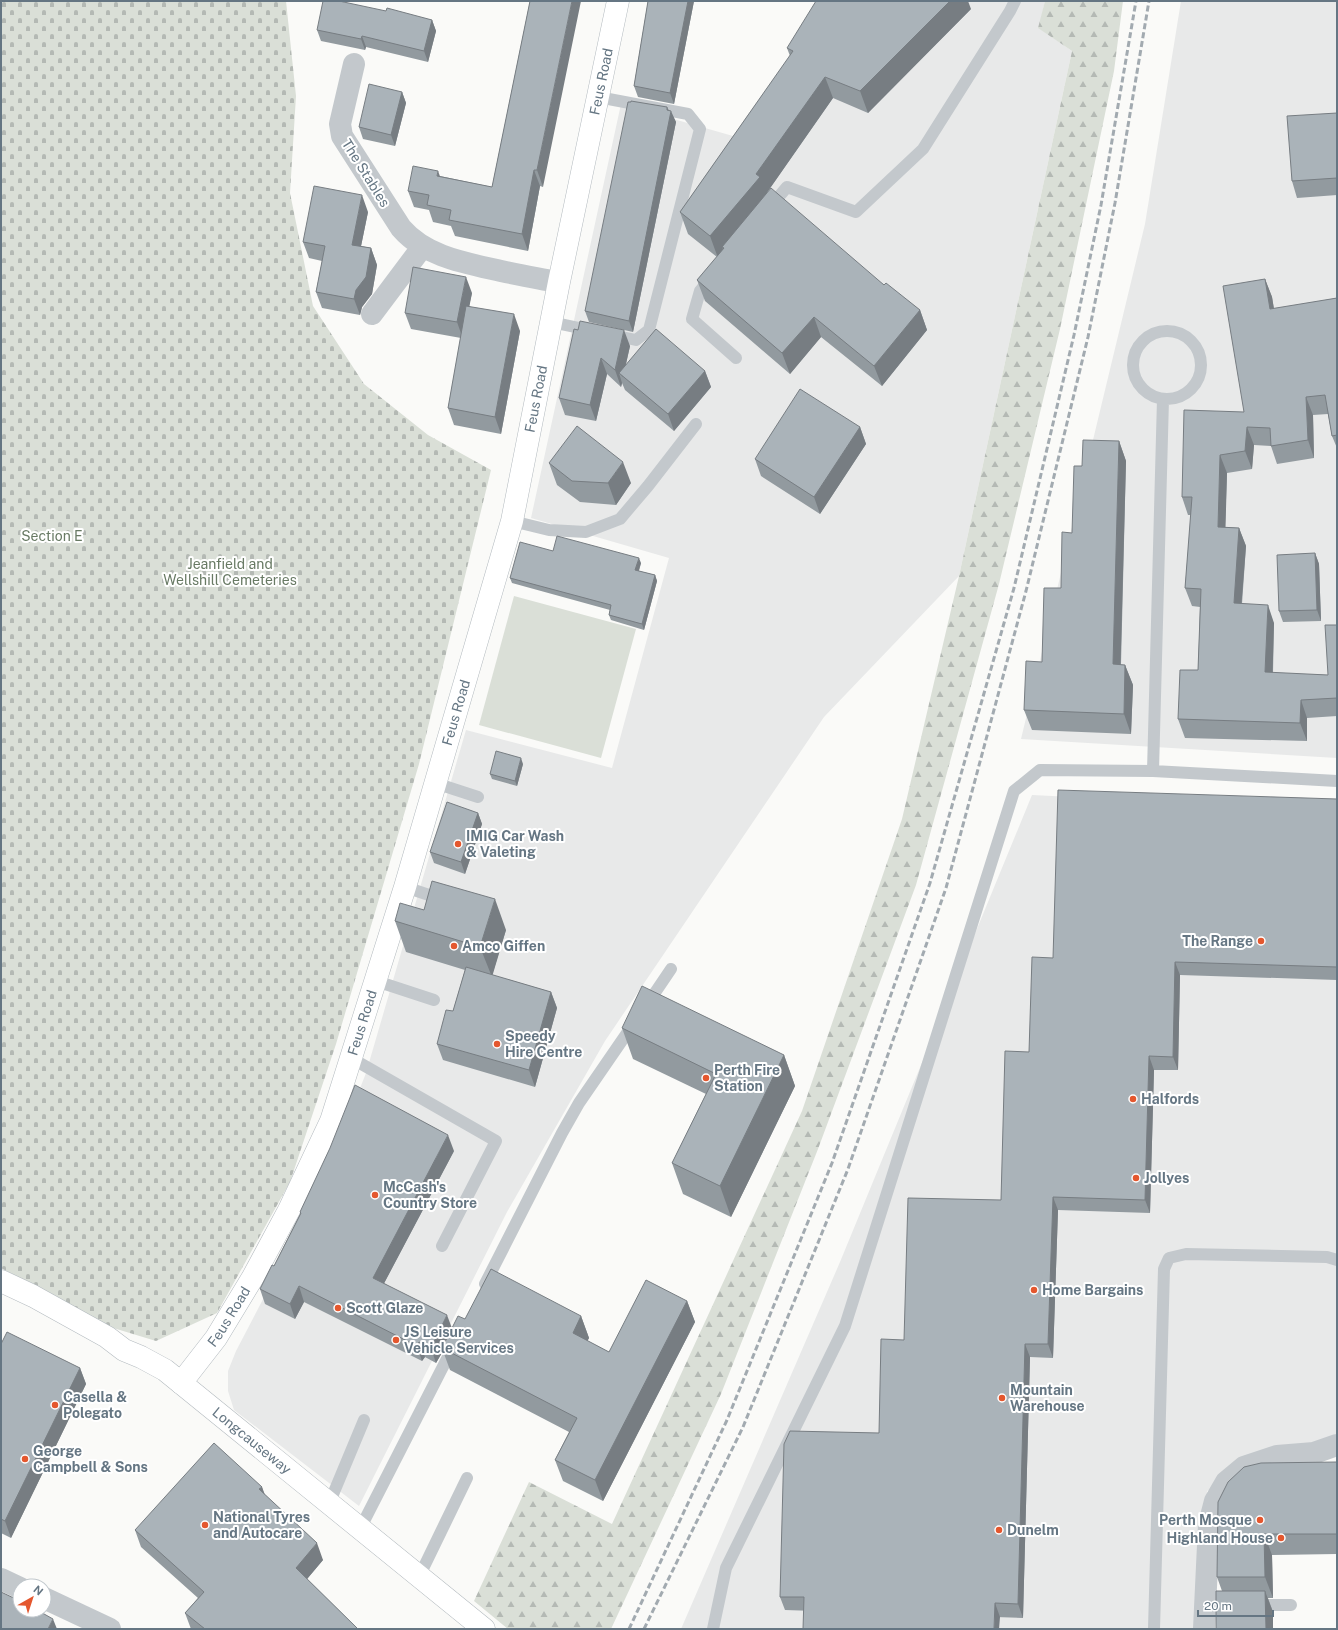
<svg xmlns="http://www.w3.org/2000/svg" width="1338" height="1630" font-family="'Public Sans',sans-serif">
<style>
.built{fill:#e8e9e9}
.green{fill:#dadfd7}
.forest{fill:url(#forest-firs)}
.cemetery{fill:url(#cemetery-stones)}
.lines{fill:none;stroke-linecap:round;stroke-linejoin:round}
.secondary-casing{stroke:#b3babf;stroke-width:23}
.lane{stroke:#c3c8cc;stroke-width:12}
.street{stroke:#c3c8cc;stroke-width:22}
.secondary{stroke:#fff;stroke-width:22}
.rail{stroke:#a2aab0;stroke-width:3;stroke-dasharray:6 3;stroke-linecap:butt}
.wall{fill:#929a9f}
.shaded-wall{fill:#777d82}
.building{fill:#aab3b9;stroke:#777d82}
.poi-dot{fill:#e4572e;stroke:#fff;stroke-width:1.5}
.labels{text-anchor:middle;stroke-width:4;stroke-linejoin:round;paint-order:stroke}
.street-label{font-size:14px;fill:#657683;stroke:#fff}
.park-label{font-size:14px;fill:#687a64;stroke:#fff}
.poi-label{font-size:14px;font-weight:bold;fill:#657683;stroke:#fff;text-anchor:start}
</style>
<defs>
<pattern id="forest-firs" width="22" height="20" patternUnits="userSpaceOnUse"><rect width="22" height="20" fill="#dadfd7"/><path d="M5 1l3.5 6h-7zM16 11l3.5 6h-7z" fill="#b4b9b4"/></pattern>
<pattern id="cemetery-stones" width="16" height="16" patternUnits="userSpaceOnUse"><rect width="16" height="16" fill="#dadfd7"/><path d="M2 7V4a2 2 0 0 1 4 0v3zM10 15v-3a2 2 0 0 1 4 0v3z" fill="#b4b9b4"/></pattern>
</defs>
<rect width="100%" height="100%" fill="#fafaf8"/>
<!-- built -->
<path class="built" d="M 826,1 L 1045,1 L 1039,28 L 1072,51 L 959,576 L 824,717 L 605,1041 L 507,1212 L 359,1506 L 234,1410 L 228,1391 L 228,1371 L 236,1351 L 321,1188 L 366,1073 L 466,730 L 612,768 L 669,558 L 531,518 L 621,104 L 747,140 L 766,89 L 789,78 Z
M 1181,1 L 1337,1 L 1337,758 L 1021,739 L 1145,224 Z
M 1032,795 L 1337,810 L 1337,1442 L 1282,1454 L 1207,1491 L 1202,1629 L 681,1629 L 840,1262 Z"/>
<!-- green -->
<path class="green" d="M 514,596 L 636,629 L 601,758 L 479,725 Z"/>
<!-- forest -->
<path class="forest" d="M 1045,1 L 1123,1 L 1114,71 L 1060,329 L 999,584 L 916,885 L 818,1149 L 721,1394 L 611,1629 L 508,1629 L 474,1601 L 529,1482 L 612,1524 L 802,1111 L 902,819 L 959,576 L 1072,51 L 1038,28 Z"/>
<!-- cemetery -->
<path class="cemetery" d="M 1,1 L 286,1 L 296,96 L 290,193 L 313,306 L 364,384 L 428,435 L 491,470 L 419,764 L 336,1044 L 290,1182 L 217,1313 L 156,1341 L 110,1327 L 1,1268 Z"/>
<g class="lines">
<!-- secondary casing -->
<g class="secondary-casing">
<g id="secondary">
<path id="s1" d="M 1,1281 L 33,1296 L 107,1337 L 124,1350 L 141,1357 L 165,1370 L 484,1629"/>
<path id="s2" d="M 181,1383 L 216,1338 L 253,1277 L 289,1210 L 331,1121 L 405,887 L 512,521 L 559,282 L 618,1"/>
</g>
</g>
<!-- lane -->
<path class="lane" d="M 770,207 L 787,187 L 856,212 L 923,149 L 1010,11 L 1015,1
M 711,278 L 700,291 L 692,319 L 736,358
M 551,322 L 636,340 L 649,330 L 700,129 L 688,114 L 598,97
M1133 365a34 34 0 1 1 68 0a34 34 0 1 1-68 0Z
M 512,521 L 549,530 L 586,532 L 620,519 L 648,486 L 696,424
M 1153,771 L 1163,399
M 435,783 L 478,797
M 405,887 L 435,897
M 376,981 L 434,1000
M 646,1006 L 671,969
M 351,1058 L 496,1141 L 442,1246
M 485,1284 L 562,1133 L 579,1103 L 634,1023
M 329,1504 L 364,1420
M 360,1529 L 453,1347
M 419,1577 L 467,1478
M 1254,1605 L 1291,1605
M 713,1629 L 726,1568 L 845,1326 L 1014,791 L 1040,770 L 1153,771 L 1337,781
M 1154,1629 L 1164,1269 L 1169,1258 L 1186,1254 L 1327,1257 L 1337,1260"/>
<!-- street -->
<path class="street" d="M 354,64 L 340,124 L 342,136 L 401,228 C 426,257 465,263 501,271 C 520,275 539,279 559,282
M 372,314 L 423,246
M 1,1579 L 20,1588
M 44,1598 L 110,1629
M 1204,1629 L 1209,1524 L 1215,1501 L 1226,1482 L 1244,1467 L 1277,1456 L 1314,1453 L 1337,1445"/>
<!-- secondary -->
<use href="#secondary" class="secondary"/>
<!-- rail -->
<path class="rail" d="M 629,1629 L 727,1420 L 832,1163 L 930,883 L 1014,588 L 1074,335 L 1101,205 L 1136,1
M 644,1629 L 743,1427 L 848,1169 L 946,888 L 1026,591 L 1088,337 L 1115,203 L 1149,1"/>
</g>
<!-- wall -->
<path class="wall" d="M 530,1 L 543,187 L 540,186 L 528,251 L 455,236 L 451,226 L 433,222 L 429,210 L 414,207 L 408,191 L 440,176 L 492,187 Z
M 648,1 L 694,1 L 674,104 L 638,97 L 634,86 Z
M 971,9 L 868,113 L 833,98 L 766,194 L 884,285 L 920,310 L 927,330 L 882,386 L 821,337 L 790,374 L 705,301 L 697,280 L 717,257 L 688,234 L 680,212 L 790,56 L 787,48 Z
M 386,11 L 432,20 L 436,31 L 428,62 L 366,47 L 365,50 L 321,41 L 317,30 Z
M 402,92 L 406,103 L 395,146 L 363,139 L 359,127 Z
M 667,107 L 676,122 L 633,332 L 589,322 L 585,311 Z
M 1337,113 L 1337,195 L 1297,198 L 1292,181 Z
M 368,212 L 361,246 L 371,248 L 377,265 L 372,294 L 362,307 L 360,315 L 322,308 L 316,292 L 322,261 L 309,258 L 303,242 Z
M 1265,279 L 1272,297 L 1274,309 L 1337,298 L 1337,448 L 1332,436 L 1328,414 L 1313,415 L 1314,458 L 1277,464 L 1271,446 L 1254,445 L 1252,469 L 1227,473 L 1225,527 L 1239,528 L 1246,546 L 1242,604 L 1274,623 L 1273,673 L 1328,675 L 1337,625 L 1337,716 L 1307,718 L 1307,741 L 1185,738 L 1178,719 L 1198,670 L 1200,607 L 1192,606 L 1185,588 L 1191,515 L 1188,515 L 1182,497 L 1244,412 Z
M 472,293 L 469,306 L 520,331 L 501,434 L 454,425 L 448,408 L 461,338 L 411,329 L 405,313 Z
M 578,330 L 630,346 L 626,364 L 705,371 L 711,387 L 674,431 L 625,390 L 622,383 L 621,387 L 607,374 L 596,421 L 565,415 L 559,398 Z
M 860,427 L 866,444 L 820,514 L 761,476 L 755,459 Z
M 1119,441 L 1126,461 L 1121,665 L 1125,665 L 1133,685 L 1131,734 L 1032,730 L 1024,710 L 1042,662 L 1061,588 L 1072,533 L 1082,466 Z
M 549,463 L 631,483 L 616,505 L 580,502 L 557,485 Z
M 553,551 L 641,563 L 639,571 L 655,575 L 657,581 L 644,630 L 611,620 L 609,615 L 610,610 L 512,583 L 510,578 Z
M 1315,553 L 1319,564 L 1321,621 L 1283,622 L 1279,611 Z
M 523,764 L 517,786 L 492,779 L 490,774 Z
M 1337,799 L 1337,980 L 1180,975 L 1178,1070 L 1154,1070 L 1150,1213 L 1058,1210 L 1053,1358 L 1030,1357 L 1023,1618 L 785,1610 L 780,1597 L 879,1433 L 904,1340 L 1001,1200 L 1029,1052 L 1053,958 Z
M 478,813 L 482,824 L 465,874 L 434,863 L 430,852 Z
M 424,910 L 506,930 L 492,975 L 551,992 L 557,1008 L 535,1087 L 443,1060 L 437,1044 L 453,1011 L 465,970 L 406,952 L 395,921 Z
M 622,1028 L 784,1055 L 795,1086 L 731,1217 L 683,1194 L 672,1163 L 706,1094 L 633,1059 Z
M 454,1151 L 384,1283 L 452,1328 L 465,1319 L 581,1316 L 589,1338 L 587,1341 L 609,1352 L 687,1301 L 695,1322 L 603,1501 L 563,1481 L 555,1460 L 569,1432 L 450,1370 L 443,1351 L 436,1363 L 425,1357 L 422,1361 L 304,1302 L 295,1319 L 265,1304 L 260,1289 L 274,1266 L 300,1214 L 300,1212 Z
M 1,1344 L 80,1368 L 86,1384 L 11,1538 L 1,1533 Z
M 1337,1462 L 1337,1554 L 1272,1555 L 1273,1598 L 1268,1598 L 1273,1612 L 1273,1629 L 1216,1629 L 1222,1591 L 1217,1577 Z
M 262,1487 L 264,1494 L 323,1560 L 307,1579 L 358,1629 L 191,1629 L 185,1613 L 198,1598 L 141,1547 L 135,1530 Z"/>
<!-- shaded-wall -->
<path class="shaded-wall" d="M 572,1 L 581,1 L 543,187 L 537,170 Z
M 688,1 L 694,1 L 674,104 L 670,93 Z
M 950,1 L 968,1 L 971,9 L 868,113 L 860,91 Z
M 432,20 L 436,31 L 428,62 L 424,51 Z
M 362,36 L 366,47 L 365,50 L 361,39 Z
M 825,77 L 833,98 L 766,194 L 767,199 L 724,248 L 722,247 L 724,251 L 718,258 L 710,236 L 756,174 Z
M 402,92 L 406,103 L 395,146 L 391,135 Z
M 667,107 L 670,116 L 671,111 L 676,122 L 633,332 L 629,321 Z
M 534,170 L 540,186 L 528,251 L 522,234 Z
M 438,171 L 444,187 L 437,176 Z
M 362,195 L 368,212 L 358,261 L 352,245 Z
M 371,248 L 377,265 L 372,294 L 362,307 L 360,315 L 354,299 L 356,290 Z
M 466,277 L 472,293 L 463,339 L 457,322 Z
M 1265,279 L 1272,297 L 1277,328 L 1270,309 Z
M 920,310 L 927,330 L 882,386 L 874,366 Z
M 514,314 L 520,331 L 501,434 L 495,417 Z
M 814,317 L 821,337 L 790,374 L 782,353 Z
M 624,330 L 630,346 L 623,377 L 619,373 L 622,383 L 621,387 L 615,370 Z
M 601,358 L 607,374 L 596,421 L 590,405 Z
M 705,371 L 711,387 L 674,431 L 668,414 Z
M 1306,397 L 1313,415 L 1314,458 L 1308,440 Z
M 860,427 L 866,444 L 820,514 L 814,497 Z
M 1247,427 L 1254,445 L 1252,469 L 1245,451 Z
M 1119,441 L 1126,461 L 1120,684 L 1113,664 Z
M 1220,455 L 1227,473 L 1225,545 L 1218,527 Z
M 623,462 L 631,483 L 616,505 L 608,483 Z
M 1239,528 L 1246,546 L 1240,622 L 1234,603 Z
M 1315,553 L 1319,564 L 1321,621 L 1317,610 Z
M 639,558 L 641,563 L 637,576 L 635,570 Z
M 655,575 L 657,581 L 644,630 L 642,624 Z
M 1268,605 L 1274,623 L 1272,691 L 1265,672 Z
M 1125,665 L 1133,685 L 1131,734 L 1124,714 Z
M 1301,700 L 1307,718 L 1307,741 L 1300,723 Z
M 521,758 L 523,764 L 517,786 L 515,781 Z
M 478,813 L 482,824 L 465,874 L 461,862 Z
M 495,899 L 506,930 L 492,977 L 480,947 Z
M 1175,962 L 1180,975 L 1178,1070 L 1173,1057 Z
M 551,992 L 557,1008 L 535,1087 L 529,1070 Z
M 784,1055 L 795,1086 L 731,1217 L 720,1186 Z
M 1149,1056 L 1154,1070 L 1150,1213 L 1145,1200 Z
M 448,1135 L 454,1151 L 379,1293 L 373,1278 Z
M 1053,1197 L 1058,1210 L 1053,1358 L 1048,1344 Z
M 299,1286 L 304,1302 L 295,1319 L 290,1304 Z
M 687,1301 L 695,1322 L 603,1501 L 595,1480 Z
M 447,1315 L 453,1331 L 442,1348 L 443,1351 L 436,1363 L 431,1348 Z
M 581,1316 L 589,1338 L 580,1355 L 573,1333 Z
M 419,1342 L 425,1357 L 422,1361 L 417,1346 Z
M 1025,1344 L 1030,1357 L 1023,1618 L 1018,1604 Z
M 80,1368 L 86,1384 L 11,1538 L 5,1521 Z
M 262,1487 L 268,1503 L 259,1489 Z
M 1264,1534 L 1272,1555 L 1273,1598 L 1265,1577 Z
M 317,1543 L 323,1560 L 302,1585 L 296,1568 Z
M 1265,1591 L 1273,1612 L 1273,1629 L 1266,1629 Z
M 995,1603 L 1000,1617 L 999,1629 L 994,1629 Z
M 53,1619 L 57,1629 L 48,1629 Z"/>
<!-- building -->
<path class="building" d="M 323,1 L 339,1 L 386,11 L 387,8 L 432,20 L 424,51 L 362,36 L 361,39 L 317,30 Z
M 530,1 L 572,1 L 537,170 L 534,170 L 522,234 L 449,220 L 451,210 L 427,205 L 429,195 L 408,191 L 413,166 L 438,171 L 437,176 L 492,187 Z
M 648,1 L 688,1 L 670,93 L 634,86 Z
M 816,1 L 950,1 L 860,91 L 825,77 L 756,174 L 760,177 L 710,236 L 680,212 L 793,51 L 787,48 Z
M 369,84 L 402,92 L 391,135 L 359,127 Z
M 631,101 L 667,107 L 667,110 L 671,111 L 629,321 L 585,311 L 628,102 L 631,102 Z
M 1337,113 L 1337,178 L 1292,181 L 1287,116 Z
M 314,186 L 362,195 L 352,245 L 371,248 L 366,277 L 356,290 L 354,299 L 316,292 L 325,246 L 303,242 Z
M 771,188 L 884,285 L 886,283 L 920,310 L 874,366 L 814,317 L 782,353 L 697,280 L 724,248 L 722,247 Z
M 413,267 L 466,277 L 457,322 L 405,313 Z
M 1265,279 L 1270,309 L 1337,298 L 1337,435 L 1332,436 L 1325,395 L 1306,397 L 1308,440 L 1271,446 L 1270,428 L 1247,427 L 1245,451 L 1220,455 L 1218,527 L 1239,528 L 1234,603 L 1268,605 L 1265,672 L 1328,675 L 1325,625 L 1337,625 L 1337,698 L 1301,700 L 1300,723 L 1178,719 L 1180,670 L 1198,670 L 1201,589 L 1185,588 L 1192,497 L 1182,497 L 1184,410 L 1244,412 L 1223,286 Z
M 466,306 L 514,314 L 495,417 L 448,408 Z
M 580,321 L 624,330 L 615,370 L 601,358 L 590,405 L 559,398 L 574,329 L 578,330 Z
M 656,329 L 705,371 L 668,414 L 619,373 Z
M 800,389 L 860,427 L 814,497 L 755,459 Z
M 577,426 L 623,462 L 608,483 L 572,481 L 549,463 Z
M 1083,440 L 1119,441 L 1113,664 L 1125,665 L 1124,714 L 1024,710 L 1026,661 L 1042,662 L 1044,588 L 1061,588 L 1062,532 L 1072,533 L 1074,466 L 1082,466 Z
M 557,536 L 639,558 L 635,570 L 655,575 L 642,624 L 609,615 L 611,605 L 510,578 L 520,542 L 553,551 Z
M 1315,553 L 1317,610 L 1279,611 L 1277,555 Z
M 496,751 L 521,758 L 515,781 L 490,774 Z
M 1058,790 L 1337,799 L 1337,967 L 1175,962 L 1173,1057 L 1149,1056 L 1145,1200 L 1053,1197 L 1048,1344 L 1025,1344 L 1018,1604 L 995,1603 L 994,1629 L 803,1629 L 804,1597 L 780,1597 L 784,1444 L 790,1431 L 879,1433 L 881,1339 L 904,1340 L 908,1198 L 1001,1200 L 1005,1051 L 1029,1052 L 1032,957 L 1053,958 Z
M 447,802 L 478,813 L 461,862 L 430,852 Z
M 432,881 L 495,899 L 480,947 L 395,921 L 400,903 L 424,910 Z
M 466,967 L 551,992 L 529,1070 L 437,1044 L 446,1010 L 453,1011 Z
M 642,986 L 784,1055 L 720,1186 L 672,1163 L 716,1074 L 622,1028 Z
M 355,1085 L 448,1135 L 373,1278 L 447,1315 L 431,1348 L 419,1342 L 417,1346 L 299,1286 L 290,1304 L 260,1289 L 272,1265 L 274,1266 L 301,1213 L 300,1212 L 330,1148 Z
M 491,1269 L 581,1316 L 573,1333 L 609,1352 L 646,1280 L 687,1301 L 595,1480 L 555,1460 L 577,1418 L 442,1348 L 458,1316 L 465,1319 Z
M 7,1332 L 80,1368 L 5,1521 L 1,1519 L 1,1344 Z
M 214,1443 L 262,1487 L 259,1489 L 317,1543 L 296,1568 L 358,1629 L 205,1629 L 185,1613 L 204,1592 L 135,1530 Z
M 1337,1462 L 1337,1534 L 1264,1534 L 1265,1577 L 1217,1577 L 1218,1502 L 1228,1482 L 1244,1467 L 1261,1463 Z
M 1216,1591 L 1265,1591 L 1266,1629 L 1216,1629 Z
M 1,1592 L 20,1601 L 20,1610 L 37,1610 L 53,1619 L 48,1629 L 1,1629 Z"/>
<!-- markers -->
<g class="poi-dot">
<circle cx="458" cy="844" r="4"/>
<circle cx="1261" cy="941" r="4"/>
<circle cx="454" cy="946" r="4"/>
<circle cx="497" cy="1044" r="4"/>
<circle cx="706" cy="1078" r="4"/>
<circle cx="1133" cy="1099" r="4"/>
<circle cx="1136" cy="1178" r="4"/>
<circle cx="375" cy="1195" r="4"/>
<circle cx="1034" cy="1290" r="4"/>
<circle cx="338" cy="1308" r="4"/>
<circle cx="396" cy="1340" r="4"/>
<circle cx="1002" cy="1398" r="4"/>
<circle cx="55" cy="1405" r="4"/>
<circle cx="25" cy="1459" r="4"/>
<circle cx="1260" cy="1520" r="4"/>
<circle cx="205" cy="1525" r="4"/>
<circle cx="999" cy="1530" r="4"/>
<circle cx="1281" cy="1538" r="4"/>
</g>
<g class="labels">
<!-- street labels -->
<g class="street-label">
<text dy="5" stroke="none"><textPath href="#s2" startOffset="1378">Feus Road</textPath></text>
<text transform="translate(366 173) rotate(58)" y="5">The Stables</text>
<text dy="5" stroke="none"><textPath href="#s2" startOffset="1054">Feus Road</textPath></text>
<text dy="5" stroke="none"><textPath href="#s2" startOffset="730">Feus Road</textPath></text>
<text dy="5" stroke="none"><textPath href="#s2" startOffset="406">Feus Road</textPath></text>
<text dy="5" stroke="none"><textPath href="#s2" startOffset="82">Feus Road</textPath></text>
<text dy="5" stroke="none"><textPath href="#s1" startOffset="299">Longcauseway</textPath></text>
</g>
<!-- park labels -->
<g class="park-label">
<text x="52" y="541">Section E</text>
<text x="230" y="569">Jeanfield and<tspan x="230" dy="16">Wellshill Cemeteries</tspan></text>
</g>
<!-- poi labels -->
<g class="poi-label">
<text x="466" y="841">IMIG Car Wash<tspan x="466" dy="16">&amp; Valeting</tspan></text>
<text x="1253" y="946" text-anchor="end">The Range</text>
<text x="462" y="951">Amco Giffen</text>
<text x="505" y="1041">Speedy<tspan x="505" dy="16">Hire Centre</tspan></text>
<text x="714" y="1075">Perth Fire<tspan x="714" dy="16">Station</tspan></text>
<text x="1141" y="1104">Halfords</text>
<text x="1144" y="1183">Jollyes</text>
<text x="383" y="1192">McCash's<tspan x="383" dy="16">Country Store</tspan></text>
<text x="1042" y="1295">Home Bargains</text>
<text x="346" y="1313">Scott Glaze</text>
<text x="404" y="1337">JS Leisure<tspan x="404" dy="16">Vehicle Services</tspan></text>
<text x="1010" y="1395">Mountain<tspan x="1010" dy="16">Warehouse</tspan></text>
<text x="63" y="1402">Casella &amp;<tspan x="63" dy="16">Polegato</tspan></text>
<text x="33" y="1456">George<tspan x="33" dy="16">Campbell &amp; Sons</tspan></text>
<text x="213" y="1522">National Tyres<tspan x="213" dy="16">and Autocare</tspan></text>
<text x="1252" y="1525" text-anchor="end">Perth Mosque</text>
<text x="1007" y="1535">Dunelm</text>
<text x="1273" y="1543" text-anchor="end">Highland House</text>
</g>
</g>
<!-- border -->
<rect width="1338" height="1630" fill="none" stroke="#657683" stroke-width="4"/>
<!-- north arrow -->
<g transform="translate(32 1598) rotate(39)"><circle r="19" fill="#ffffff" stroke="#c1c8cd"/>
<path d="M0-3L7 15L0 10L-7 15Z" fill="#e4572e"/>
<text y="-6" font-size="11" font-weight="bold" text-anchor="middle" fill="#657683">N</text>
</g>
<!-- scale -->
<path d="M1198 1610v6h75v-6" fill="none" stroke="#657683" stroke-width="2"/>
<text x="1204" y="1610" font-size="12" fill="#657683" stroke="#ffffff" stroke-width="3" paint-order="stroke">20 m</text>
</svg>
